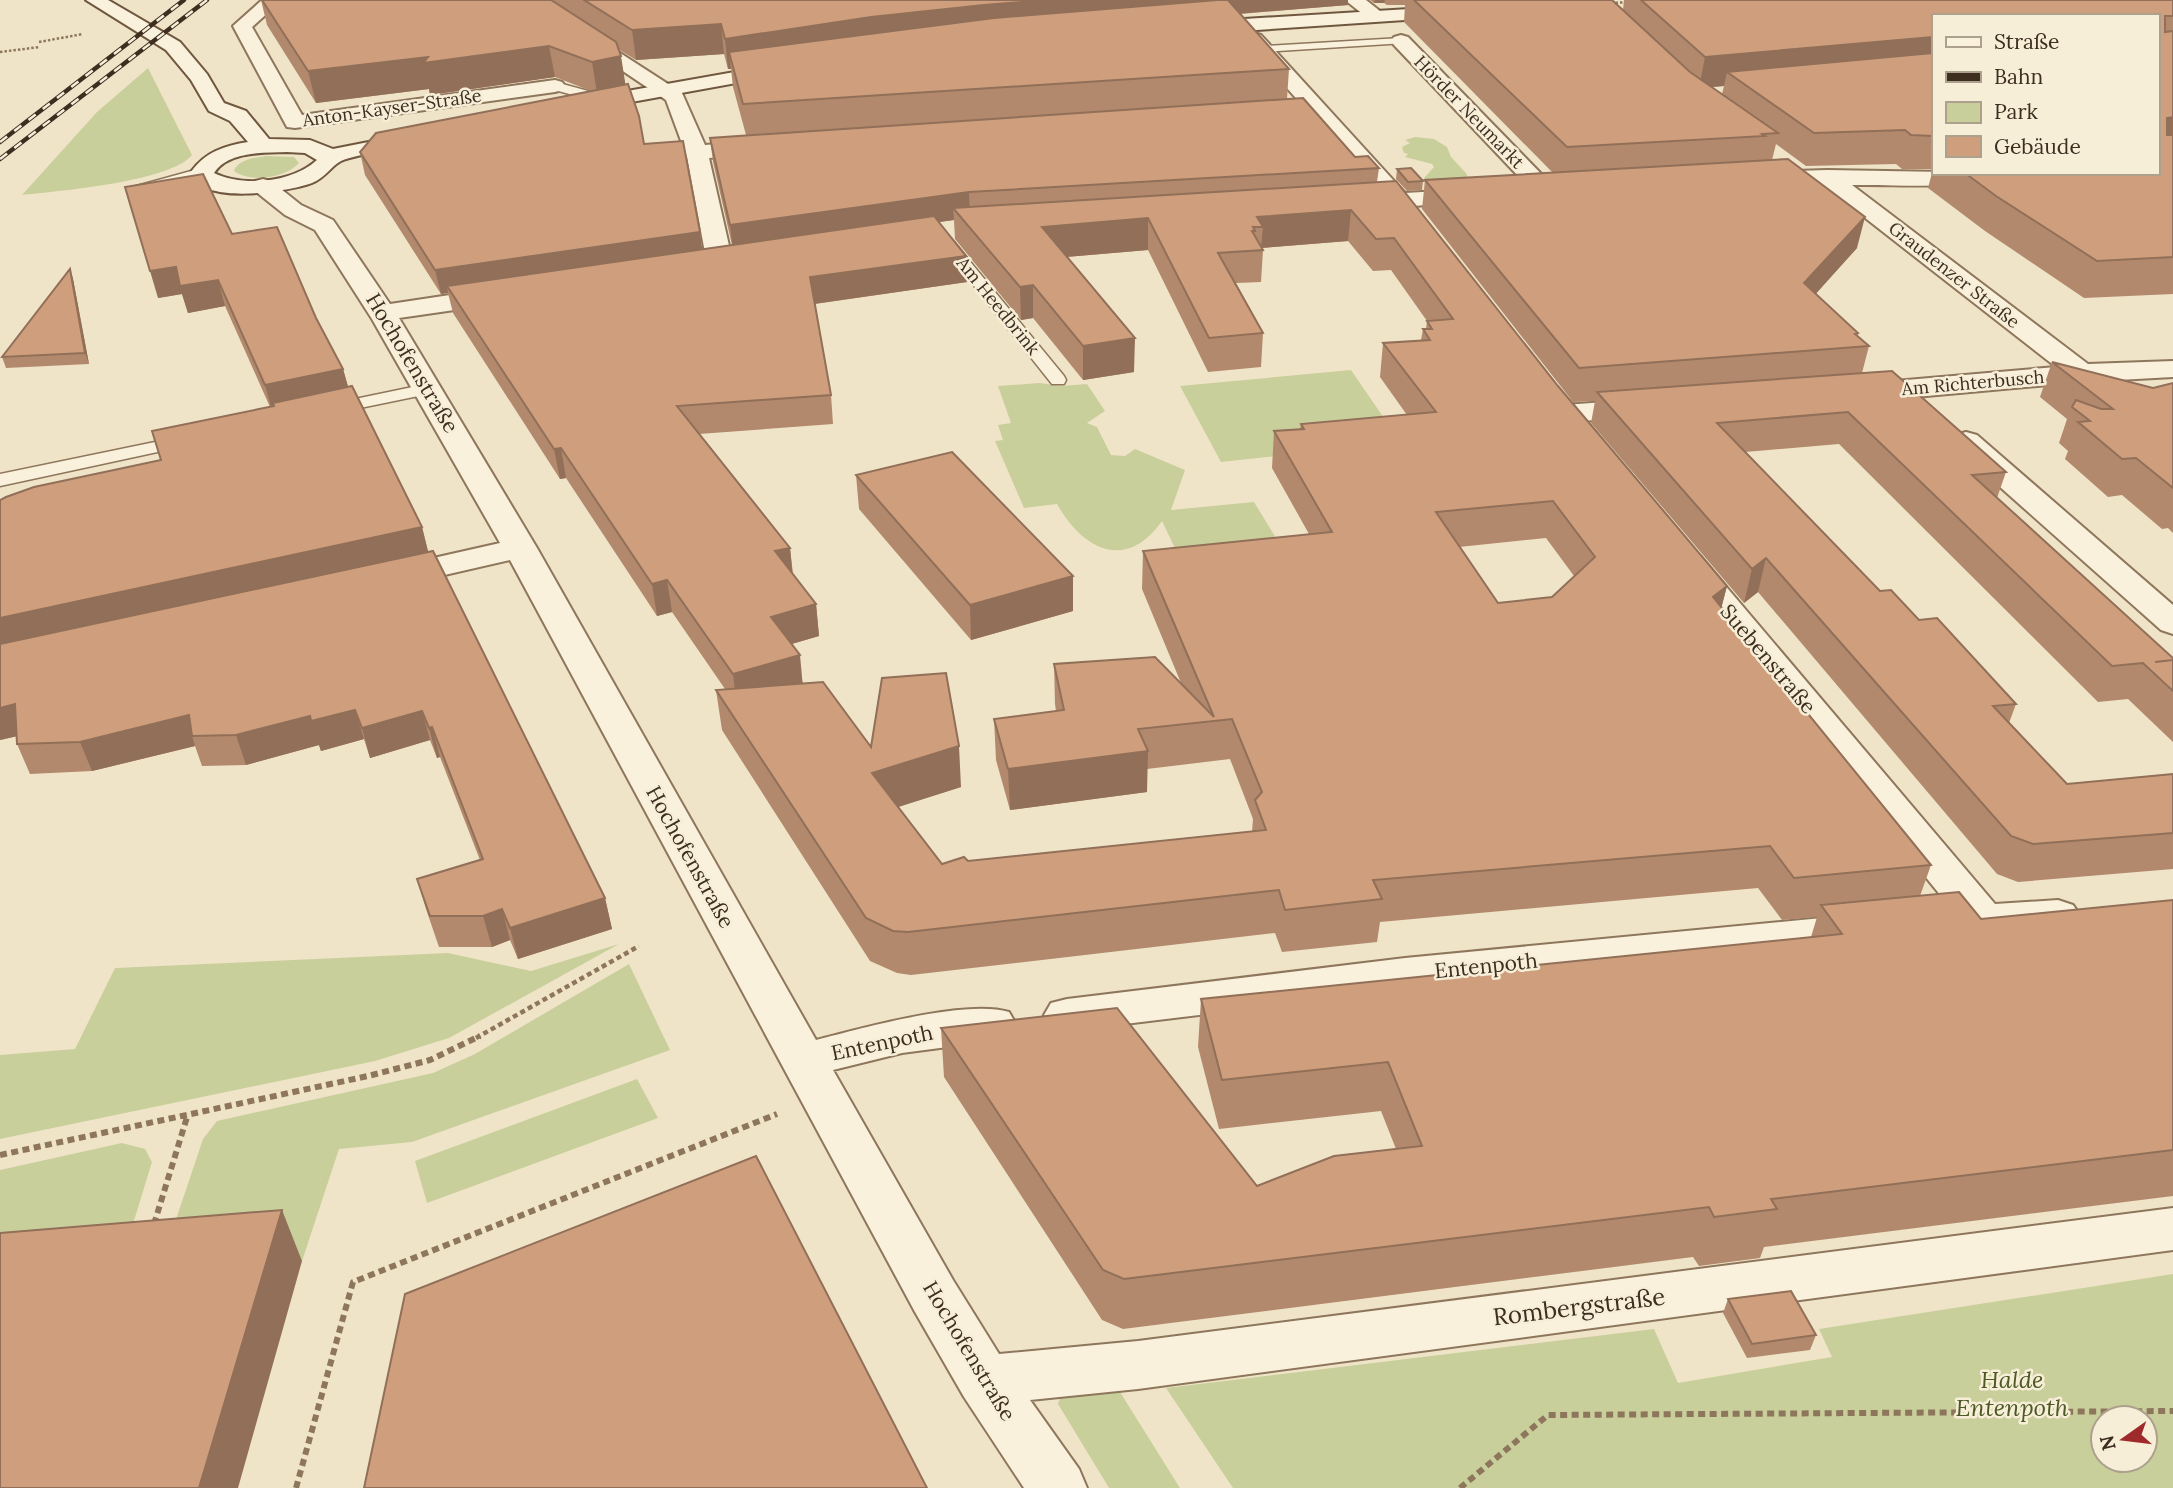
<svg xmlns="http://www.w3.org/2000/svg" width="2173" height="1488" font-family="Lora,serif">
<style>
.green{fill:#c9cf9b;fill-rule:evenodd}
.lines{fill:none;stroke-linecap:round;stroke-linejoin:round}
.lane-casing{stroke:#8d765c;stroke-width:3}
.street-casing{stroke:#8d765c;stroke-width:4}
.secondary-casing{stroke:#6f573f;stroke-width:4}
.path-far2{stroke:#8d765c;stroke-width:2.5;stroke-dasharray:2.5 2;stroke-linecap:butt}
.path-far1{stroke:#8d765c;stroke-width:4.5;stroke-dasharray:5 3.5;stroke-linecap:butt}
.path{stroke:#8d765c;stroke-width:6;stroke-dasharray:7 4.5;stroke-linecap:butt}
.lane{fill:#faf1dc;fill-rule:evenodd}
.street{fill:#faf1dc;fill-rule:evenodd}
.secondary{fill:#faf1dc;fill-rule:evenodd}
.rail-casing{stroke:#3d2e20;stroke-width:4.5}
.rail{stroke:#f7eed8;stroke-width:2.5;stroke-dasharray:9;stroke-linecap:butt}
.wall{fill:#b2896c;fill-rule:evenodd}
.shaded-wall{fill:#916f58}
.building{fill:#cf9f7d;stroke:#916f58;stroke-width:2;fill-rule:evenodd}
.labels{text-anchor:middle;stroke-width:5;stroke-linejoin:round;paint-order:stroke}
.far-street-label{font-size:18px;fill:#3d2e20;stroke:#f7eed8}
.street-label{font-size:21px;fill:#3d2e20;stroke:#f7eed8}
.near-street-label{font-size:24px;fill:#3d2e20;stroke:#f7eed8}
.near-park-label{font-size:24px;font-style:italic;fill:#4d5a26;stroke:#f7eed8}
</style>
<rect width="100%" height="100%" fill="#f0e4c8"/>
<!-- green -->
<path class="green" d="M 148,68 L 192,155 C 170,182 58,191 22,195 L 97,112 Z
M 1415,137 L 1434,139 L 1447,147 L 1451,157 L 1466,173 L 1469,180 L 1429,183 L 1424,178 L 1434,167 L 1432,164 L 1405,157 L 1408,154 L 1404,153 L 1402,147 L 1410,143 L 1405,140 Z
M 266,156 L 294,157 L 299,163 C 286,178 250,183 234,171 C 239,159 254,158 266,156 Z
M 1351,370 L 1401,443 L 1221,462 L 1180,386 Z
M 1040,383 L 1061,386 L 1087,384 L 1105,411 L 1087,423 L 1097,427 L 1111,455 L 1125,456 L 1135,449 L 1185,470 L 1171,510 L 1254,502 L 1282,548 L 1180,559 L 1162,521 C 1126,572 1083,550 1057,504 L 1024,508 L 995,441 L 1003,440 L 998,425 L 1011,423 L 998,386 Z
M 619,944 L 449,1038 L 375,1061 L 0,1139 L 0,1055 L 75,1049 L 115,968 L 448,953 L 531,971 Z
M 629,964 L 670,1050 L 412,1142 L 339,1149 L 302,1261 L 158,1273 L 203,1139 L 217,1121 L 433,1073 L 475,1054 Z
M 637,1079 L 658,1118 L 427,1203 L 415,1161 Z
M 122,1143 L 145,1149 L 152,1162 L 117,1276 L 0,1286 L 0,1170 Z
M 2173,1274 L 2173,1488 L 1233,1488 L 1166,1388 L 1654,1329 L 1678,1383 L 1832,1357 L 1819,1329 ZM 2103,1418 L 2145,1418 L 2145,1460 L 2103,1460 Z
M 1120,1392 L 1180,1488 L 1109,1488 L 1058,1404 L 1060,1398 Z"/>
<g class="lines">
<!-- lane casing -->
<g class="lane-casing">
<path id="lane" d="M 1401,38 L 1407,41 L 1405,43 L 1264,52 L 1258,49 L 1264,46 Z
M 555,82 L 592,92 L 603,102 L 597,106 L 584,98 L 551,89 L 551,83 Z
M 202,168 L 209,172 L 207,175 L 138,194 L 131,190 L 133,187 Z
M 949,241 L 954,242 L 1064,376 L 1066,380 L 1064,384 L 1052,384 L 944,248 L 942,245 Z
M 427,384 L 433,385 L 436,389 L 433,393 L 331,414 L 322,409 L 331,404 Z
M 184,436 L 193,441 L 190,445 L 0,486 L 0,474 Z"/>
</g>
<!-- street casing -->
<g class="street-casing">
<path id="street" d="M 262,0 L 282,0 L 252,27 L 302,115 L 555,80 L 562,82 L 565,86 L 562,90 L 555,92 L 295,128 L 287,127 L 233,26 Z
M 517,0 L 538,0 L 682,93 L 705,145 L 765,140 L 773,142 L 776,147 L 773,152 L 765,154 L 709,158 L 733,263 L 729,268 L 720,271 L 711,268 L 707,263 L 687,157 L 666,100 Z
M 1345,0 L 1366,0 L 1385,15 L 1376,21 L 1369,19 Z
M 1254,33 L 1261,35 L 1405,193 L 1474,189 L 1482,191 L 1486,196 L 1482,201 L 1359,210 L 1351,208 L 1347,203 L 1351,198 L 1382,195 L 1247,43 L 1244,39 L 1247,35 Z
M 1401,35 L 1408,37 L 1554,187 L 1558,192 L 1554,197 L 1538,197 L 1394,45 L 1391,41 L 1394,37 Z
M 1827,170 L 2004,173 L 2001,178 C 1954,190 1900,184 1852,185 L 2088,364 L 2173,361 L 2173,377 L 2082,382 L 1860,402 L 1850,399 L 1846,393 L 1850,387 L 1860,384 L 2056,367 L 1823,185 L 1761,186 L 1753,184 L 1749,179 L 1753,174 L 1761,172 Z
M 263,179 L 271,181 L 301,205 L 333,220 L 390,304 L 503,287 L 512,289 L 516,295 L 512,301 L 503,303 L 399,318 L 537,548 L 816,1040 C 863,1028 966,999 1009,1012 L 1016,1024 L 1009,1036 L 993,1041 L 902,1053 L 833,1070 L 953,1280 L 999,1354 L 1138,1341 L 2173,1208 L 2173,1250 L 1138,1389 L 1030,1400 L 1079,1469 L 1087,1488 L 1024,1488 L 964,1397 L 915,1312 L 510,560 L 388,588 L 376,585 L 371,578 L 376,571 L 500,543 L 372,319 L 315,230 L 285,215 L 255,191 L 251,186 L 255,181 Z
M 1646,399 L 1656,402 L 1661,408 L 1656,414 L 1564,423 L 1554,420 L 1549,414 L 1554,408 L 1564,405 Z
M 1966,432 L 1977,435 L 2173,605 L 2173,634 L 2161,630 L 1955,447 L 1951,441 L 1955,435 Z
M 1689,554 L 1701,557 L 1995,904 L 2058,900 L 2073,905 L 2080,915 L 2073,925 L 2058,930 L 1930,938 L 1915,933 L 1908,923 L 1915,913 L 1950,907 L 1677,571 L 1672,564 L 1677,557 Z
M 1863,914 L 1878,919 L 1885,929 L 1878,939 L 1863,944 L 1405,990 L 1067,1031 L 1051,1027 L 1044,1015 L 1051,1003 L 1067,999 L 1405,958 Z"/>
</g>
<!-- secondary casing -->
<g class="secondary-casing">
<path id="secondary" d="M 86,0 L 108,0 L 180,42 L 207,74 L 224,103 L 246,111 L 269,139 L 310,140 L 333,149 L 414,133 L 422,135 L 425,140 L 422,145 C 401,150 359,153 341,161 C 332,165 325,178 312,183 C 288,192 198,206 191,172 C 205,152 224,146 248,142 L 230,121 L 209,111 L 191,80 L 166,50 ZM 287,152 L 305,153 L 317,160 C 292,183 243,187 214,173 C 228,151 263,153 287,152 Z
M 1458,6 L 1465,8 L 1467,12 L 1465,16 L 1196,34 L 1187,28 L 1196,22 Z
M 785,63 L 792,65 L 795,69 L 792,73 L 582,111 L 575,109 L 571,105 L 575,101 L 582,99 Z"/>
</g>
<!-- path-far2 -->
<path class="path-far2" d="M 1611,3 L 1630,2
M 39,42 L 83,34
M 0,52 L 40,47"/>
<!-- path-far1 -->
<path class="path-far1" d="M 476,1038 L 639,946"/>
<!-- path -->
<path class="path" d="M 0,1155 L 368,1076 L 430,1060 L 480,1036
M 154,1224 L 188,1114
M 296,1488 L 353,1282 L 777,1114
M 1460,1488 L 1548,1415 L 2173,1411"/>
<!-- lane -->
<use href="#lane" class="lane"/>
<!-- street -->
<use href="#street" class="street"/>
<!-- secondary -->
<use href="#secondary" class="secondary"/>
<!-- rail casing -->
<g class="rail-casing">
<path id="rail" d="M 0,142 L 184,0
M 0,159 L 207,0"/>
</g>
<!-- rail -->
<use href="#rail" class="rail"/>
</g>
<!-- wall -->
<path class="wall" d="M 261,0 L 1348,0 L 1348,5 L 1240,14 L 1289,69 L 1287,99 L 1355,157 L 1379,168 L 1377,182 L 1558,386 L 1727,586 L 1721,608 L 1931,865 L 1920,896 L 1981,919 L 2173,900 L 2173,1196 L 1764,1247 L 1760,1258 L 1699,1266 L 1693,1257 L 1123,1329 L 1102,1320 L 944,1077 L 941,1028 L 1257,1186 L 1396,1149 L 1381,1111 L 1219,1129 L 1198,1047 L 1201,999 L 1811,937 L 1817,917 L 1782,920 L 1758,888 L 1380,922 L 1377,942 L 1282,952 L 1275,933 L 911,975 L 897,973 L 870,961 L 722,730 L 716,690 L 725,689 L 672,612 L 657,616 L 566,478 L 560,479 L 453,313 L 448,293 L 441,294 L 365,175 L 360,152 L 591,91 L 555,77 L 430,95 L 429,89 L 316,103 L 267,25 ZM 618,49 L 636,60 L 724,54 L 728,69 L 731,69 L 733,87 L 746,135 L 710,138 L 713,162 L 732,245 L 702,249 L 700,232 L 644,144 L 625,84 ZM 954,220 L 955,239 L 1021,320 L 1033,318 L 1083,380 L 1134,372 L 1066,257 L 1148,250 L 1208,372 L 1261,367 L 1263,333 L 1236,283 L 1261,282 L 1263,250 L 1262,248 L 1348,241 L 1373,271 L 1391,270 L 1427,321 L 1426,329 L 1423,329 L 1421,340 L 1383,343 L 1380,377 L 1407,415 L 1301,424 L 1300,429 L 1274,431 L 1272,468 L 1309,534 L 1143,551 L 1142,589 L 1181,683 L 1054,664 L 1055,704 L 1056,711 L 994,719 L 996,760 L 1010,810 L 1147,792 L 1147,769 L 1230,759 L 1253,819 L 1252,832 L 942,864 L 898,807 L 961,787 L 871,747 L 803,684 L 791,644 L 819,636 L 816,604 L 793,574 L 790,548 L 699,434 L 833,424 L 831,395 L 815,304 L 967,282 L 938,222 ZM 1546,538 L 1574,576 L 1552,597 L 1498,603 L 1459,547 Z
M 1370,0 L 1612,0 L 1623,10 L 1624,0 L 2173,0 L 2173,294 L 2084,298 L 1985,231 L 1928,188 L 1933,169 L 1902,169 L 1896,164 L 1806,166 L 1776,144 L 1772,160 L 1857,248 L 1815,294 L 1858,333 L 1858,336 L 1869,346 L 1862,373 L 2006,472 L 1997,498 L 2173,658 L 2173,742 L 2128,699 L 2098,702 L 1839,444 L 1745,452 L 1880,591 L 1919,620 L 2016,704 L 2009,723 L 2067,784 L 2173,774 L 2173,869 L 2018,882 L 1997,874 L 1758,592 L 1744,603 L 1591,423 L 1595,401 L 1573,402 L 1422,209 L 1425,180 L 1552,172 L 1404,22 L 1405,5 L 1387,5 L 1384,3 L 1374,3 ZM 1933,16 L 2157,173 L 1933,173 ZM 1724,86 L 1722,94 L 1712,87 Z
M 1397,169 L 1423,181 L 1422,190 L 1407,191 L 1396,179 Z
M 232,234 L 316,318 L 343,369 L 348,387 L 422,527 L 428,552 L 605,898 L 612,929 L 518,959 L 510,940 L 492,947 L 439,947 L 426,909 L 417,879 L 480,860 L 440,757 L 437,758 L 430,740 L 370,758 L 364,739 L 321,751 L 319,745 L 246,765 L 202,766 L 195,746 L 92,771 L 30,774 L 17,744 L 17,736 L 0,740 L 161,460 L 270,407 L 225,306 L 188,313 L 182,294 L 158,298 Z
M 70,269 L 73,279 L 89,364 L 6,368 L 2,357 Z
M 2052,362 L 2153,388 L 2173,383 L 2173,533 L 2168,528 L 2162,529 L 2122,495 L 2108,497 L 2065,459 L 2068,451 L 2059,443 L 2067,419 L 2040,397 Z
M 856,475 L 1073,611 L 971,640 L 859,509 Z
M 1728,1299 L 1816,1335 L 1810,1350 L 1747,1358 L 1723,1313 Z"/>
<!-- shaded-wall -->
<path class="shaded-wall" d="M 1048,0 L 1348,0 L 1348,5 L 985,34 L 729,52 L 731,69 L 728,69 L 725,39 L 871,17 L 984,5 Z
M 1375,0 L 1385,0 L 1384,3 L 1374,3 Z
M 721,24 L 724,54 L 636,60 L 632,30 Z
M 1933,37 L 1933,67 L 1727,72 L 1724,86 L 1699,88 L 1705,57 Z
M 549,46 L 555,77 L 430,95 L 429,89 L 316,103 L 308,71 L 428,57 Z
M 621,56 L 626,88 L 597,93 L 592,62 Z
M 2173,117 L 2173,149 L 2157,151 L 2167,118 Z
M 969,192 L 970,217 L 953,208 L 954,220 L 733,251 L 730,225 Z
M 1351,210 L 1348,241 L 1261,248 L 1263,227 L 1257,217 Z
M 1865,217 L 1857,248 L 1796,316 L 1804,283 Z
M 1148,218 L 1148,250 L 1042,259 L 1042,227 Z
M 700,232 L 703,256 L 447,286 L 448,293 L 441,294 L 435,270 Z
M 966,256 L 967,282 L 813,304 L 810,277 Z
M 176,267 L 218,280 L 225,306 L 188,313 L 182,294 L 158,298 L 150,271 Z
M 70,269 L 73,279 L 89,364 L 85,353 Z
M 1033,285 L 1033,318 L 1021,320 L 1020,287 Z
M 1135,338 L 1134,372 L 1083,380 L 1083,346 Z
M 343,369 L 351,397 L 273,414 L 265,385 Z
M 561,448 L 566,478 L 560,479 L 554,449 Z
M 422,527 L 429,555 L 0,649 L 0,618 Z
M 790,548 L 793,579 L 775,551 Z
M 1766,558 L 1758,592 L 1744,603 L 1752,569 Z
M 1073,576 L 1073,611 L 971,640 L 970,605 Z
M 667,580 L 672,612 L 657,616 L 652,584 Z
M 1727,586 L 1717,625 L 1713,597 Z
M 816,604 L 819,636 L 775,649 L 771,617 Z
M 800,655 L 803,688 L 737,707 L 733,674 Z
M 15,704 L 27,734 L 0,740 L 0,708 Z
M 355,710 L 364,739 L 321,751 L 311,721 Z
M 422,711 L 430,740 L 370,758 L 362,728 Z
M 189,715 L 192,736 L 195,746 L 92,771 L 80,742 Z
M 310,716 L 319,745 L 246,765 L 236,735 Z
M 432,727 L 440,757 L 437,758 L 429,728 Z
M 959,746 L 961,787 L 876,814 L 872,773 Z
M 1148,751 L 1147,792 L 1010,810 L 1008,769 Z
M 605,898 L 612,929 L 518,959 L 510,928 Z
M 502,909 L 510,940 L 492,947 L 483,916 Z
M 282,1210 L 302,1261 L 238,1488 L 199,1488 Z"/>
<!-- building -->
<path class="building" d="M 262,0 L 551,0 L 616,42 L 621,56 L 592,62 L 549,46 L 423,63 L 428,57 L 308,71 Z
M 584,0 L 1048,0 L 984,5 L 871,17 L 725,39 L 721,24 L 632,30 Z
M 1218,0 L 1228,0 L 1289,69 L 743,104 L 729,52 L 994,18 Z
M 1414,0 L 1612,0 L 1690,72 L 1778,133 L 1762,134 L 1765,136 L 1567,147 Z
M 1641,0 L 2173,0 L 2173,16 L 2165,16 L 2165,32 L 2173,31 L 2173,117 L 2167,118 L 2167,135 L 2173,135 L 2173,257 L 2097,261 L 1996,196 L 1965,173 L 2157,173 L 2157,16 L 1933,16 L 1933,37 L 1705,57 Z
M 1933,53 L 1933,136 L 1911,135 L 1905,130 L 1814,133 L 1727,72 Z
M 628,84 L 639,116 L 644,144 L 683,141 L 700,232 L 435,270 L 360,152 L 376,133 Z
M 1303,98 L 1355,157 L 1368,156 L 1379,168 L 969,192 L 730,225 L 710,138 Z
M 1788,159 L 1865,217 L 1804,283 L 1858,333 L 1855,334 L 1869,346 L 1579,368 L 1425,180 Z
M 1411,168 L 1423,181 L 1408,182 L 1397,169 Z
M 203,174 L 232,234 L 277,227 L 316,318 L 343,369 L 265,385 L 218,280 L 180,286 L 176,267 L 150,271 L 125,187 Z
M 1396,181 L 1558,386 L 1727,586 L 1713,597 L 1931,865 L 1794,878 L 1770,846 L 1373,880 L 1382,899 L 1285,910 L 1279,890 L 908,932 L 893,931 L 866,918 L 716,690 L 823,682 L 871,747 L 882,678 L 946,673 L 959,746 L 872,773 L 942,864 L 964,857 L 968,861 L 1266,830 L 1255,800 L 1262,792 L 1232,719 L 1138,729 L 1148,751 L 1008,769 L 994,719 L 1064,710 L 1054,664 L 1155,657 L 1214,717 L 1143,551 L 1332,532 L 1274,431 L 1304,429 L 1301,424 L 1436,412 L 1383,343 L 1430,340 L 1423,329 L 1432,329 L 1427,321 L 1453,319 L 1394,238 L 1376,239 L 1351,210 L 1257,217 L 1263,227 L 1253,227 L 1255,231 L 1252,231 L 1263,250 L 1218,253 L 1263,333 L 1209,338 L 1148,218 L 1042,227 L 1135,338 L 1083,346 L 1033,285 L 1020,287 L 953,208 ZM 1553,501 L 1595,557 L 1552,597 L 1498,603 L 1436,512 Z
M 934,216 L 966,256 L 810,277 L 831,395 L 677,406 L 790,548 L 775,551 L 816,604 L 771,617 L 800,655 L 733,674 L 667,580 L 652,584 L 561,448 L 554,449 L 447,286 Z
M 70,269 L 85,353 L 2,357 Z
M 2052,362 L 2153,388 L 2173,383 L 2173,488 L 2136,458 L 2122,459 L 2078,422 L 2090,421 L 2072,407 L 2076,400 L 2101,409 L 2113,409 Z
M 1892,371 L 2006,472 L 1972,475 L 2173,658 L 2173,660 L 2155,662 L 2173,660 L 2173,691 L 2143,663 L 2112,666 L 1848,412 L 1717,423 L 1880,591 L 1891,590 L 1919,620 L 1937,618 L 2016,704 L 1993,706 L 2067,784 L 2173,774 L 2173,833 L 2033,844 L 2011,836 L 1766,558 L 1752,569 L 1597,392 Z
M 352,386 L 422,527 L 0,618 L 0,500 L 6,497 L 34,487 L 161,460 L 152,431 L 274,406 L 273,403 Z
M 952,452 L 1073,576 L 970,605 L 856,475 Z
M 433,551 L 605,898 L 510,928 L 502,909 L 483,916 L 430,916 L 417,879 L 483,859 L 432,727 L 429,728 L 422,711 L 362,728 L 355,710 L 311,721 L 310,716 L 236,735 L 192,736 L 189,715 L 80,742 L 17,744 L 15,704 L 0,708 L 0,644 Z
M 1959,892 L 1981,919 L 2173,900 L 2173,1150 L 1771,1199 L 1777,1209 L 1714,1217 L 1709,1207 L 1124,1279 L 1103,1270 L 941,1028 L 1117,1008 L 1257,1186 L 1334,1156 L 1422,1146 L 1388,1062 L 1222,1080 L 1201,999 L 1842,934 L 1821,905 Z
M 756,1156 L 927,1488 L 364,1488 L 405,1294 Z
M 282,1210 L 199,1488 L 0,1488 L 0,1233 Z
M 1791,1291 L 1816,1335 L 1752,1344 L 1728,1299 Z"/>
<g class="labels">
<!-- far-street labels -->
<g class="far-street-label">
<text transform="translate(392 108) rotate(-8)" y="6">Anton-Kayser-Straße</text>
<text transform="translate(1469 112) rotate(46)" y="6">Hörder Neumarkt</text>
<text transform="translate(1954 275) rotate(38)" y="6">Graudenzer Straße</text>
<text transform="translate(998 306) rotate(51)" y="6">Am Heedbrink</text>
<text transform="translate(1973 383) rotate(-5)" y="6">Am Richterbusch</text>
</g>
<!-- street labels -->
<g class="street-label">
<text transform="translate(412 363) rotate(59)" y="7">Hochofenstraße</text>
<text transform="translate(1768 659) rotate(50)" y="7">Suebenstraße</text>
<text transform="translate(690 857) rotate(61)" y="7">Hochofenstraße</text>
<text transform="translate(1486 966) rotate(-6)" y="7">Entenpoth</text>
<text transform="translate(882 1043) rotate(-12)" y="7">Entenpoth</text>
<text transform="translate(969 1351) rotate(59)" y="7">Hochofenstraße</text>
</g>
<!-- near-street labels -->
<g class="near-street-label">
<text transform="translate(1579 1307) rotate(-7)" y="8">Rombergstraße</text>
</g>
<!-- near-park labels -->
<g class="near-park-label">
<text x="2012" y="1388">Halde<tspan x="2012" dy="28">Entenpoth</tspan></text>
</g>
</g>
<!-- legend -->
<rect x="1932" y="14" width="228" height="161" fill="#f7eed8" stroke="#ada18e" stroke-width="2"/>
<rect x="1946" y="37" width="35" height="10" fill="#faf1dc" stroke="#ada18e" stroke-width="2"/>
<text x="1994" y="49" font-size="21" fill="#3d2e20">Straße</text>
<rect x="1946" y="72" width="35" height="10" fill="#3d2e20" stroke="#ada18e" stroke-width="2"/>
<text x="1994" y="84" font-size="21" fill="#3d2e20">Bahn</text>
<rect x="1946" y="102" width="35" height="21" fill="#c9cf9b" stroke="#ada18e" stroke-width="2"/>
<text x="1994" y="119" font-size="21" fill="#3d2e20">Park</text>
<rect x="1946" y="136" width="35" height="21" fill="#cf9f7d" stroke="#ada18e" stroke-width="2"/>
<text x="1994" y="154" font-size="21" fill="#3d2e20">Gebäude</text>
<!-- north arrow -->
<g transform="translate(2124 1439) rotate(256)"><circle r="33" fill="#f7eed8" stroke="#ada18e" stroke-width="2"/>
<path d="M0-5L12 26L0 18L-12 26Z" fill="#9e2a2b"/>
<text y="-10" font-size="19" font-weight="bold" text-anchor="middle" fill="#3d2e20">N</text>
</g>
</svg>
